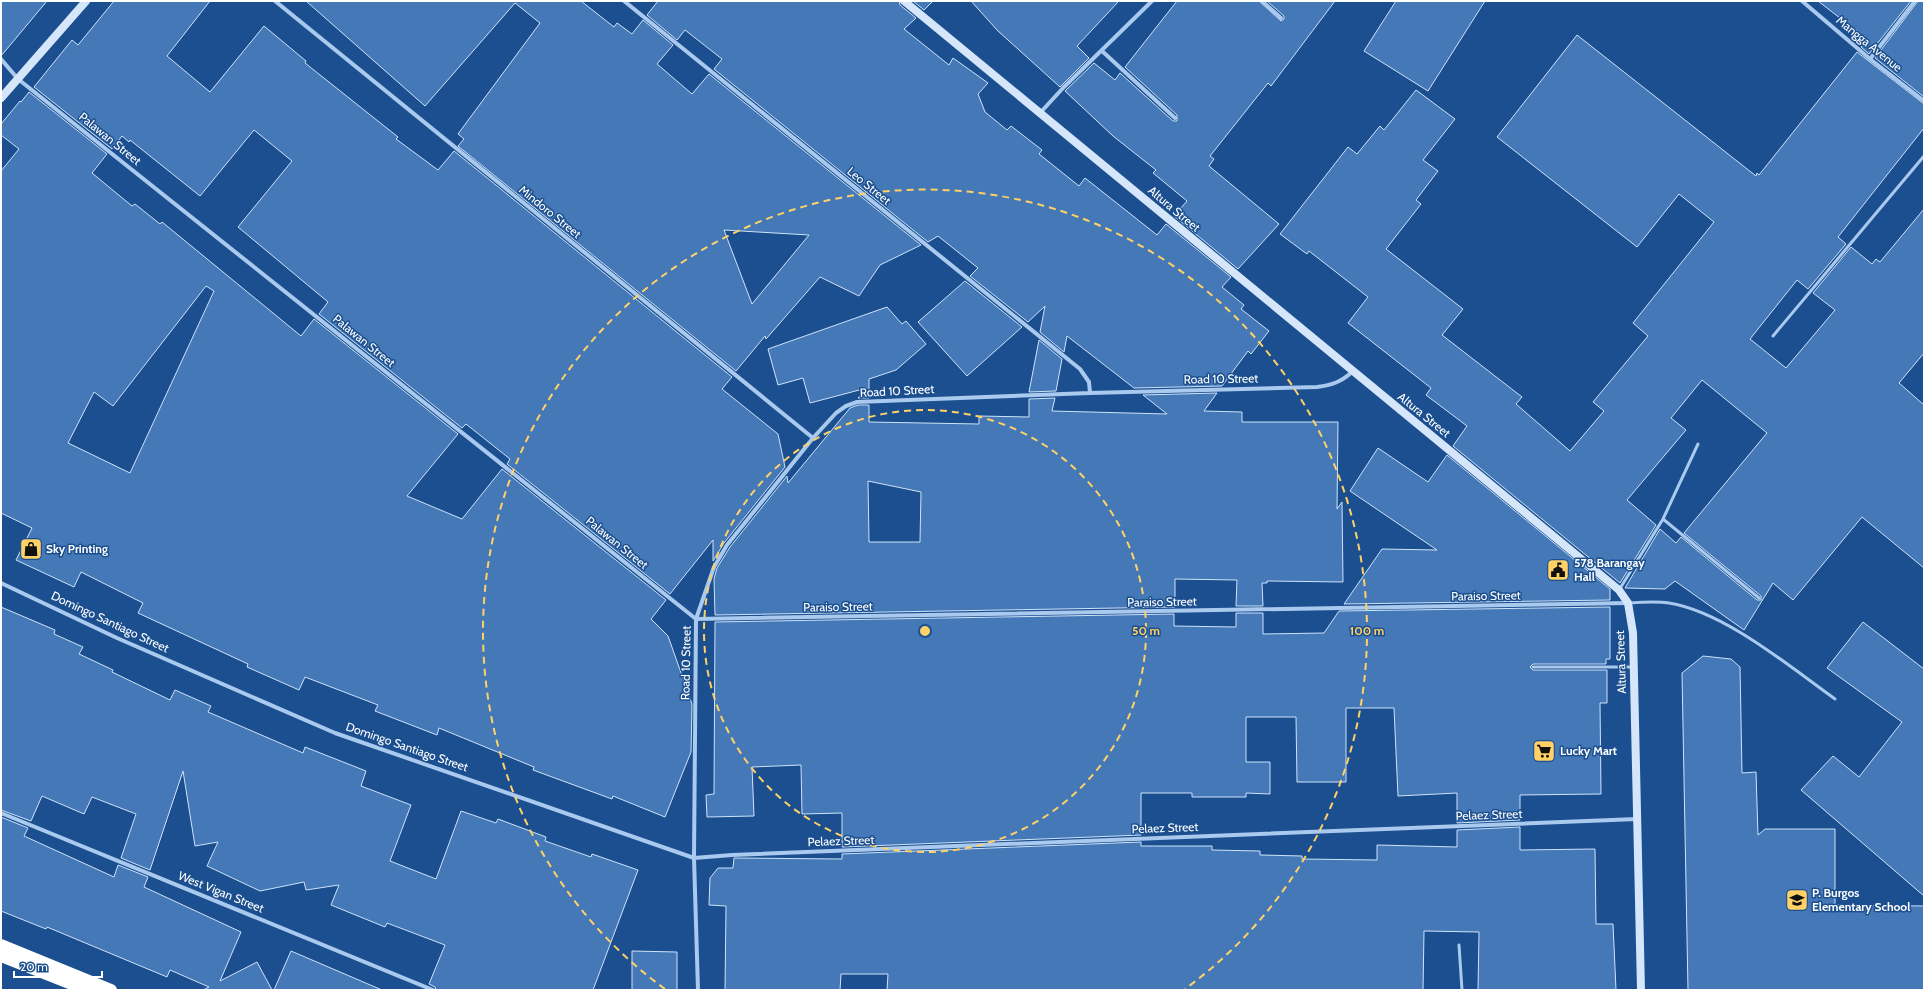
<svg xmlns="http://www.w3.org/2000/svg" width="1925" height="991" font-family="Cabin,sans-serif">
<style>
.building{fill:#4478b7;stroke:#cfe3fa;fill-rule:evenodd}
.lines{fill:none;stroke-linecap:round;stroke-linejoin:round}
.lane{stroke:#a9c9ee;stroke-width:3}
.street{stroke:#a9c9ee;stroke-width:4}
.secondary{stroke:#d6e6fa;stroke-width:8}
.highway{stroke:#fff;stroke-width:12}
.ring{fill:none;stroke:#ffd166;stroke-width:2;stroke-dasharray:7 5}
.labels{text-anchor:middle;stroke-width:3;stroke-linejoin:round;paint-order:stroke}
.street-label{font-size:12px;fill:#fff;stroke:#1b4f8f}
.poi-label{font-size:12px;font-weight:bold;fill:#fff;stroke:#1b4f8f;text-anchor:start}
.centre{fill:#ffd166;stroke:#1b4f8f;stroke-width:2}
.ring-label{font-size:12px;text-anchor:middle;font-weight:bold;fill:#ffd166;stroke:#1b4f8f;stroke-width:3;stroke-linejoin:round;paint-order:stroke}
</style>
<rect width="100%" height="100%" fill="#1b4f8f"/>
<!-- building -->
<path class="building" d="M 1,1 L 47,1 L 1,56 Z
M 114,1 L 210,1 L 167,56 L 210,92 L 264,26 L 306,61 L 305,63 L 398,137 L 396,139 L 438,170 L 454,151 L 732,377 L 722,389 L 778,434 L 785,467 L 724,543 L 713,561 L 713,540 L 670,594 L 507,464 L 510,459 L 466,424 L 462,428 L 319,314 L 328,302 L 238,227 L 292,161 L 254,130 L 200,196 L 130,140 L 129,142 L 122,136 L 112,149 L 34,87 L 72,40 L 78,45 Z
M 306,1 L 581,1 L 614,27 L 617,23 L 632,34 L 643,20 L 673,45 L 657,64 L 692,94 L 709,74 L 921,245 L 880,265 L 859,296 L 820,277 L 766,339 L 765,336 L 736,371 L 458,146 L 464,139 L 458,134 L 540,23 L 515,3 L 425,106 ZM 724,230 L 809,235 L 752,304 Z
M 658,1 L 899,1 L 900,5 L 916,18 L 904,29 L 949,65 L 953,58 L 988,83 L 978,94 L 985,112 L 1007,130 L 1011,126 L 1042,150 L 1039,154 L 1079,186 L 1085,178 L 1157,235 L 1166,224 L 1231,277 L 1222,287 L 1244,305 L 1241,309 L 1269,331 L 1251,354 L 1248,351 L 1222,386 L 1134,388 L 1067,336 L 1064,352 L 1040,332 L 1045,306 L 1028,322 L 970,276 L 978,268 L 938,236 L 928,242 L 714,69 L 722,59 L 685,30 L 677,40 L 647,15 Z
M 913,1 L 933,1 L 924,10 Z
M 971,1 L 1119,1 L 1077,46 L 1089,58 L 1060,87 L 998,31 Z
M 1177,1 L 1259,1 L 1281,21 L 1284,19 L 1284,16 L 1267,1 L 1335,1 L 1271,86 L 1268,83 L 1210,156 L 1214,159 L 1209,166 L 1279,224 L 1238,269 L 1174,216 L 1187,201 L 1153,173 L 1156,170 L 1113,136 L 1065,91 L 1094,63 L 1115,80 L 1120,73 L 1173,121 L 1177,121 L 1177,115 L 1125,67 Z
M 1396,1 L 1485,1 L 1428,91 L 1364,51 Z
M 1818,1 L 1911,1 L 1869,54 L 1861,47 L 1867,39 Z
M 1918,1 L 1924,1 L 1924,97 L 1875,58 Z
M 1577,35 L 1756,176 L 1757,173 L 1759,175 L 1857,52 L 1924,104 L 1924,128 L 1838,237 L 1846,244 L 1808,289 L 1797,280 L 1750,339 L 1786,368 L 1835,310 L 1813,293 L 1851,247 L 1872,264 L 1876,259 L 1880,262 L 1924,209 L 1924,353 L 1899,383 L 1924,405 L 1924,568 L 1862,517 L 1793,600 L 1773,583 L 1744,630 L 1675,581 L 1665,589 L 1625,588 L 1660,529 L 1676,543 L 1681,537 L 1757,600 L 1761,600 L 1761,596 L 1684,533 L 1767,433 L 1702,380 L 1671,418 L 1686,430 L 1627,500 L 1656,525 L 1620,583 L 1453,446 L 1467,426 L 1426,395 L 1431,388 L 1348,323 L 1368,297 L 1309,251 L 1307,254 L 1280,234 L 1348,147 L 1357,154 L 1380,126 L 1384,130 L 1416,90 L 1455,119 L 1423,160 L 1438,171 L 1416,200 L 1421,204 L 1386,249 L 1463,309 L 1442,335 L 1522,397 L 1516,404 L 1570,451 L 1604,411 L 1593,402 L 1648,336 L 1633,323 L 1714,222 L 1679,194 L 1637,247 L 1497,137 Z
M 29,92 L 107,154 L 92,173 L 132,206 L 135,204 L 160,224 L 162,222 L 301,336 L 314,319 L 458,434 L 407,496 L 462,519 L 502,469 L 666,600 L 651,619 L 668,636 L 692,704 L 691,752 L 665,817 L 613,796 L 612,799 L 533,770 L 534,767 L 439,728 L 437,735 L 375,711 L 378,705 L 305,677 L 299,690 L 247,667 L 248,664 L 138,613 L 143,603 L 81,572 L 74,587 L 16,560 L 32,528 L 1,513 L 1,171 L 19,149 L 1,135 L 1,124 L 20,101 L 21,102 ZM 206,286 L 214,291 L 130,473 L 68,443 L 94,392 L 113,406 Z
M 965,281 L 1022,327 L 967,376 L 918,322 Z
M 887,307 L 902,324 L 906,321 L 926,344 L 896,370 L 869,379 L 869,398 L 858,398 L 867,388 L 810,403 L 803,378 L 778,385 L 768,349 Z
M 1039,340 L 1062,359 L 1056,391 L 1029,392 Z
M 1217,393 L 1204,411 L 1242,412 L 1242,422 L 1338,422 L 1337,509 L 1342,502 L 1343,582 L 1267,581 L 1267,583 L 1262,583 L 1263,606 L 1236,606 L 1237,580 L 1175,579 L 1175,607 L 715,615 L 714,579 L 717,568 L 730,547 L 787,476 L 788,483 L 850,408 L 858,405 L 869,405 L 869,422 L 979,424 L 979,416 L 1029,417 L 1029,399 L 1055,398 L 1052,411 L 1167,414 L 1143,395 ZM 868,481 L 921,492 L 920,542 L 869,542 Z
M 1378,448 L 1428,482 L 1447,455 L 1610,589 L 1610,600 L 1344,604 L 1382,549 L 1437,550 L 1350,491 Z
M 1,607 L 55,630 L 54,634 L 83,647 L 79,654 L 113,670 L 112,672 L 170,700 L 175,690 L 211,706 L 208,712 L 303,753 L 305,747 L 366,771 L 361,786 L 411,805 L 390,861 L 436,879 L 461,811 L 496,823 L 498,819 L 546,837 L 545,841 L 591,857 L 592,854 L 638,870 L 593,990 L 436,990 L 435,987 L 429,984 L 445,945 L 387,923 L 385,927 L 331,905 L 339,885 L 306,890 L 304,882 L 260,891 L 207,866 L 218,842 L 195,846 L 183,771 L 150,870 L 121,858 L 136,814 L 92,797 L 84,814 L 42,796 L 31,821 L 1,810 Z
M 1610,607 L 1610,659 L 1606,659 L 1606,664 L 1533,664 L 1530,667 L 1533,670 L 1607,670 L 1607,703 L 1600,703 L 1601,794 L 1520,795 L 1520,820 L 1457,823 L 1457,793 L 1398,796 L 1394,708 L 1346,708 L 1346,782 L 1297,782 L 1296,717 L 1246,717 L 1246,762 L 1270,762 L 1270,794 L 1246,793 L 1246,797 L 1192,797 L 1192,793 L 1141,793 L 1141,835 L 842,847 L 842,813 L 802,814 L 801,765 L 752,767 L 754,816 L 707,817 L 706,795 L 714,794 L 715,622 L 1174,614 L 1174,626 L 1236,627 L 1236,613 L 1263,613 L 1263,634 L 1324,633 L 1339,611 Z
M 1863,622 L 1924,669 L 1924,896 L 1801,790 L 1833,756 L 1859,777 L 1902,722 L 1827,668 Z
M 1703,656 L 1731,659 L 1740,667 L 1742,773 L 1756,772 L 1758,835 L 1765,829 L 1835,829 L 1835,905 L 1924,906 L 1924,990 L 1688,990 L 1682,673 Z
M 1,817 L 28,828 L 24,836 L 114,877 L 118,865 L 148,877 L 144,887 L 241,932 L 220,981 L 257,962 L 272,990 L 203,990 L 209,987 L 170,970 L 167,977 L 47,927 L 46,929 L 1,911 Z
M 1520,827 L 1520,850 L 1595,849 L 1596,924 L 1613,924 L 1616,990 L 1478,990 L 1479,932 L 1424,931 L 1423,990 L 887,990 L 888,974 L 841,974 L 840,990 L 725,990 L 726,906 L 709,905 L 710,878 L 718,868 L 733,868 L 734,858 L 842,859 L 842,854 L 1141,842 L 1141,846 L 1212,846 L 1212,850 L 1260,851 L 1260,855 L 1302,856 L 1302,859 L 1377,860 L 1377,845 L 1457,847 L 1457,830 Z
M 291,951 L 382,990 L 274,990 Z
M 632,951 L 677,952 L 677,990 L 632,990 Z"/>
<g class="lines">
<!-- lane -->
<path class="lane" d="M 1773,336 L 1924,156
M 1663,519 L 1759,598
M 1619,590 L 1663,519 L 1698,444
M 1630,603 C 1643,602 1656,601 1669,603 C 1725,612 1790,667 1835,699
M 1533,667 L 1634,667
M 1459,945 L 1462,990"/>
<!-- street -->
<path class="street" d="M 275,1 L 813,438
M 624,1 L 1080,369 L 1089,382 L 1090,393
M 1262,1 L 1281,18
M 1802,1 L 1870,59 L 1924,101
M 1102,51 L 1175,118
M 1,59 L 18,79 L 696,619
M 1870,59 L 1915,1
M 1040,113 L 1063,88 L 1152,1
M 1,583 L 117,638 L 335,733 L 694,858 L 732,855 L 1637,819
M 696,619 L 1628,603
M 1,813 L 433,990
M 698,990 L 694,858 L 696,619 L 714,567 L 727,545 L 813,438 L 836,413 L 846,406 L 857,402 L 1090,393 L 1317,387 C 1332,385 1341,382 1352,372"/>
<!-- secondary -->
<path class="secondary" d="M 904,1 L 1619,590 L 1628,603 L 1633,633 L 1641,990
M 1,98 L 86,1"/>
<!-- highway -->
<path class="highway" d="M 1,945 L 111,990
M 1,956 L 87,990"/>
</g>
<!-- distance rings -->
<g class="ring">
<circle cx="925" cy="631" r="221"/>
<path d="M665 989A442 442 0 1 1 1185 989"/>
</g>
<!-- icons -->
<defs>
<g id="shop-square" transform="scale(1.15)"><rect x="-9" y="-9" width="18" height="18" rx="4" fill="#ffd166" stroke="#1b4f8f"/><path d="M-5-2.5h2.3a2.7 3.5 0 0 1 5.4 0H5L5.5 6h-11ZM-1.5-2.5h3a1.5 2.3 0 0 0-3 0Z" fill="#111"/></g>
<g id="civic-square" transform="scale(1.15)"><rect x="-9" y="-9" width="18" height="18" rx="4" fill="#ffd166" stroke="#1b4f8f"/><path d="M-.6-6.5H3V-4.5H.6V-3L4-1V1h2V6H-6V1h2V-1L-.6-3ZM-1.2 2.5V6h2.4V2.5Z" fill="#111"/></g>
<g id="supermarket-square" transform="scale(1.15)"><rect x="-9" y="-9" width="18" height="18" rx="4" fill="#ffd166" stroke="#1b4f8f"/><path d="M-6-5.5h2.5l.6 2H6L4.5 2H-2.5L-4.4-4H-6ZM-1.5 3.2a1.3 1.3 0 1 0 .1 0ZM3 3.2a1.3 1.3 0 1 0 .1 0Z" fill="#111"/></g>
<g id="school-square" transform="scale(1.15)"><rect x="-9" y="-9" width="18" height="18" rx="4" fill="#ffd166" stroke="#1b4f8f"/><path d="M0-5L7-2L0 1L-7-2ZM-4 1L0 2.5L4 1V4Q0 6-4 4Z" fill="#111"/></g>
</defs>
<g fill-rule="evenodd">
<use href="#shop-square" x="31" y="549"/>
<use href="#civic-square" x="1558" y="570"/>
<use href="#supermarket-square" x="1544" y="751"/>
<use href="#school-square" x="1797" y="900"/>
</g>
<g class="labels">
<!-- street labels -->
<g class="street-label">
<text transform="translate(1869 44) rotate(39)" y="4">Mangga Avenue</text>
<text transform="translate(110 139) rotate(39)" y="4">Palawan Street</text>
<text transform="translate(869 186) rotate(39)" y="4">Leo Street</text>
<text transform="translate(1174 209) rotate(40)" y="4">Altura Street</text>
<text transform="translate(550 212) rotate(39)" y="4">Mindoro Street</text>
<text transform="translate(364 341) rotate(39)" y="4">Palawan Street</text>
<text transform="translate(1221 379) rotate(-1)" y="4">Road 10 Street</text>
<text transform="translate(897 391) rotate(-3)" y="4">Road 10 Street</text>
<text transform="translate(1424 415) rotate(39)" y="4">Altura Street</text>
<text transform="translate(617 543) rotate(39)" y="4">Palawan Street</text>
<text transform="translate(1486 596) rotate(-1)" y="4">Paraiso Street</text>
<text transform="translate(1162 602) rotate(-1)" y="4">Paraiso Street</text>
<text transform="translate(838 607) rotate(-1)" y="4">Paraiso Street</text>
<text transform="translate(110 622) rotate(25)" y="4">Domingo Santiago Street</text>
<text transform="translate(1621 662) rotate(-92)" y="4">Altura Street</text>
<text transform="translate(686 663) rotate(-89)" y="4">Road 10 Street</text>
<text transform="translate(407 747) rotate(19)" y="4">Domingo Santiago Street</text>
<text transform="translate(1489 815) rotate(-2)" y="4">Pelaez Street</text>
<text transform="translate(1165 828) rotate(-2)" y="4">Pelaez Street</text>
<text transform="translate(841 841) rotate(-2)" y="4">Pelaez Street</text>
<text transform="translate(221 892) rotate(22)" y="4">West Vigan Street</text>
</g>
<!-- poi labels -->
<g class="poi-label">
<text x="46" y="553">Sky Printing</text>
<text x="1574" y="567">578 Barangay<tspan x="1574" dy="14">Hall</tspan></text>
<text x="1560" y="755">Lucky Mart</text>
<text x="1812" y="897">P. Burgos<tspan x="1812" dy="14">Elementary School</tspan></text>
</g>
</g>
<circle cx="925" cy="631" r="6" class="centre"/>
<g class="ring-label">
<text x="1146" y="635">50 m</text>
<text x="1367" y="635">100 m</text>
</g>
<!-- border -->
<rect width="1925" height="991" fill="none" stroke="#ffffff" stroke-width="4"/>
<!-- scale -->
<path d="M14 971v6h88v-6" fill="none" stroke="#ffffff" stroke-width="2"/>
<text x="20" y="971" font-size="12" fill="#ffffff" stroke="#1b4f8f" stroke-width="3" paint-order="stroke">20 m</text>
</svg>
